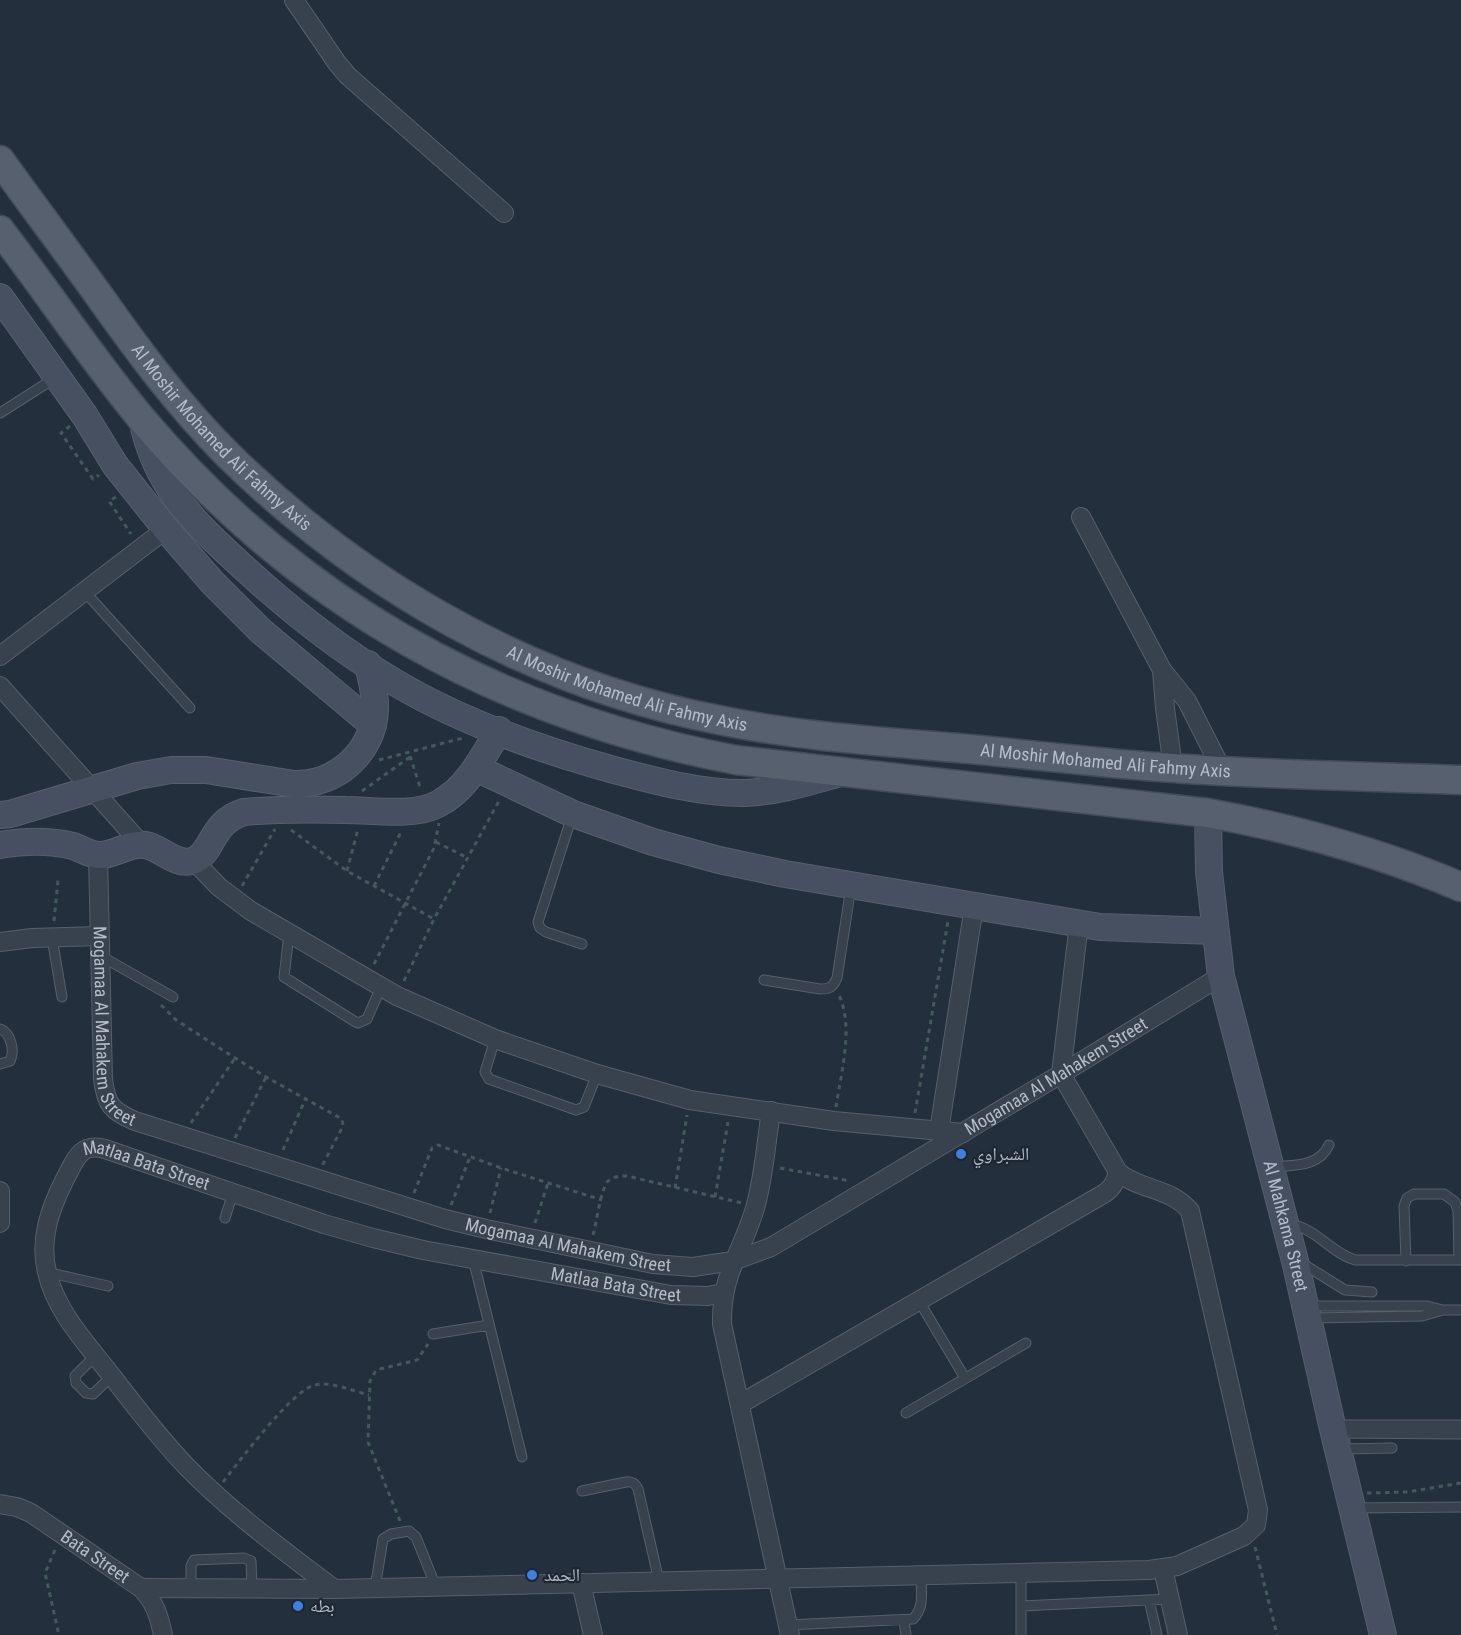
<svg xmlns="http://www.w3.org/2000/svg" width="1461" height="1635" font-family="'Roboto Condensed','Noto Naskh Arabic',sans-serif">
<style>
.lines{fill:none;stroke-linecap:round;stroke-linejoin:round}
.lane-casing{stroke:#565f6c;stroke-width:11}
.street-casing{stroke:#565f6c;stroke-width:20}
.secondary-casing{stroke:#565f6c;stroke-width:28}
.primary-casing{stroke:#414a57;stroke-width:31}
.path{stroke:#44595c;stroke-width:3;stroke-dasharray:4.5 4.5;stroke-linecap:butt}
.lane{stroke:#38414e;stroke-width:9}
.street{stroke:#38414e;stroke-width:18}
.secondary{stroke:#465061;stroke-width:26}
.primary{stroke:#56606e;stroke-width:28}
.shop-dot{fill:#3f7fe0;stroke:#1d2633;stroke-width:2}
.labels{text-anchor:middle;stroke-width:4.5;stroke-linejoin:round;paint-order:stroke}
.street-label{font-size:18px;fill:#b4bcc9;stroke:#1d2633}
.poi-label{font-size:18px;fill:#b4bcc9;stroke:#1d2633;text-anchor:start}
</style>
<rect width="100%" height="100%" fill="#242f3e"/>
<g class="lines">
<!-- lane casing -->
<g class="lane-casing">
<path id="lane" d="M 0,413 L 55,378
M 85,592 L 190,708
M 572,816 L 538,922 L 540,928 L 546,932 L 582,944
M 289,934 L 284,977 L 354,1021 L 358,1023 L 367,1019 L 381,987
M 52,938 L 62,997
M 99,955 L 173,997
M 764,980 L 820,989 C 830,989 833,987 837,978 L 851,887
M 0,1029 C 11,1033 15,1051 10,1061 L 0,1064
M 495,1039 L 485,1072 L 489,1079 L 576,1110 L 584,1107 L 597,1074
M 1273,1167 C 1294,1165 1319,1167 1329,1145
M 225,1218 L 233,1193
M 1288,1224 C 1316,1227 1329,1252 1355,1260 L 1461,1260
M 473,1259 L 522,1457
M 1406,1261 L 1404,1206 L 1407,1198 L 1414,1194 L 1444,1194 L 1455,1202 L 1458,1211 L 1459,1260
M 1300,1262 L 1345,1290 L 1372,1292
M 46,1272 L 108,1286
M 919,1301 L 965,1378
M 1308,1306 L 1427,1306 L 1443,1310 L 1461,1310
M 1311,1318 L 1422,1316 L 1443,1310
M 433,1334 L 489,1325
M 96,1355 L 75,1376 L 76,1383 L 86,1393 L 93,1394 L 112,1376
M 906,1413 L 1026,1343
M 1334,1425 L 1461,1425
M 1336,1433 L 1461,1434
M 1340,1449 L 1392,1448
M 582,1491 L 626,1482 C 632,1481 635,1483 638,1489 L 659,1581
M 1354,1508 L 1461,1507
M 1021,1574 L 1021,1635
M 191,1588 L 191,1566 L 194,1560 L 244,1558 L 251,1561 L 252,1588
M 375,1588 L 383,1539 L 391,1534 L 409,1531 L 416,1537 L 436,1587
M 1149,1600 L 1157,1635
M 1021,1606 L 1170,1599
M 904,1621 L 906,1635
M 788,1625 L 913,1619 C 925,1607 921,1591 921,1575"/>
</g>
<!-- street casing -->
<g class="street-casing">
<g id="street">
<path d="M 294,0 L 337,63 L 348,76 L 504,213"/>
<path d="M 1081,517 L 1162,670 L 1187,701 L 1222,770"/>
<path d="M 0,656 L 166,529"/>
<path d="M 1162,670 L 1165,708 L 1173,768"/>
<path d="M 0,686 L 142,845"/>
<path id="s1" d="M 98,855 L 103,1079 C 106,1104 111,1111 135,1121 L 445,1219 L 486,1229 L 653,1264 L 693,1267 L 733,1261 L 771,1247 L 1061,1074 L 1221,976"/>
<path d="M 194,861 L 219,887 L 251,911 L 397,996 L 495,1039 L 597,1074 L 690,1100 L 834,1121 L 963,1133"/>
<path d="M 0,942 L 32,938 L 99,936"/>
<path d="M 771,1111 C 766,1143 764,1177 755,1208 C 742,1253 721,1273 722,1324 L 790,1635"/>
<path d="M 939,1131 L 974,906"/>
<path d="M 0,1191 L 0,1223"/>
<path d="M 740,1404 L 1100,1196 C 1111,1190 1115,1184 1118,1172"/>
<path id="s2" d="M 0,1504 L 17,1507 L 31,1513 L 141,1588 C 155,1602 159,1616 163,1635"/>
<path d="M 1163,1569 L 1178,1635"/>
<path d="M 581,1583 L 593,1635"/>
<path d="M 141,1588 L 334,1589 L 1149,1570 L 1177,1566 L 1244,1536 L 1256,1525 L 1258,1510 L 1190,1211 C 1172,1188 1139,1190 1118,1172 L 1061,1074 L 1079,923"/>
<path id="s3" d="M 334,1589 C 283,1550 232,1513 187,1467 C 156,1435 130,1399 103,1365 C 81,1337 55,1308 47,1272 C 39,1240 50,1209 64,1181 C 75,1161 79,1142 105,1149 L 324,1224 L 373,1238 L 423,1250 L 671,1295 L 708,1296 L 723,1293"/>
</g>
</g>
<!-- secondary casing -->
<g class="secondary-casing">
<g id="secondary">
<path d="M 0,297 L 85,416 L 115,465 L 166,529 L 212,582 L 261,631 L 373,725"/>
<path d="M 142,419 C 156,488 194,522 244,568 C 291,611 341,651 396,683 C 460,721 542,750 614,770 C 655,781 700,793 743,793 C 777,792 808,782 840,773"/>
<path d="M 476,768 L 573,814 L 653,842 L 719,860 L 785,874 L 1100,927 L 1214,931"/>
<path id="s4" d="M 1208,813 L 1209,872 L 1221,976 L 1296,1265 L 1332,1425 L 1383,1635"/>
<path d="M 0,815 L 10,814 L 137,776 L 171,770 L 206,770 L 294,784 C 336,785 373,753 375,710 C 376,695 371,679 368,664"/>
<path d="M 0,845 C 23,841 46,840 69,845 C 80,847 89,855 100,855 C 115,855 128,843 145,845 C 160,847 176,866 192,861 C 213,855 210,822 244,812 C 277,809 312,809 346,810 C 373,810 414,817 438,804 C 467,789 482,758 499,730"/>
</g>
</g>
<!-- primary casing -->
<g class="primary-casing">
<g id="primary">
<path id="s5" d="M 0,160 C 33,206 67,251 100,297 C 139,352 179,406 227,454 C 362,587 533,684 719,720 C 805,738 893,742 980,750 C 1044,756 1109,764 1173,768 C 1269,775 1365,776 1461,780"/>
<path d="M 0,230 C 48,292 91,358 141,418 C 297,603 499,715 736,760 L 1208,813 C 1296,829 1379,852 1461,887"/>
</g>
</g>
<!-- path -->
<path class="path" d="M 70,426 L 61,433 L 93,479 L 99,475
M 116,497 L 109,501 L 131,534
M 410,756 L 421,790
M 379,760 L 463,738
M 362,791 L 410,757
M 291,830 L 347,871 L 434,919
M 436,842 L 468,858
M 347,871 L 358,829
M 242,886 L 275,829
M 374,886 L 401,832
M 54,921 L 58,880
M 374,964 L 434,848 L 439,823
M 404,981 L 434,919 L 499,801
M 161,1005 L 176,1020 L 235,1058 L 266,1077 L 342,1119 L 343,1126 L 322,1166
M 836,1107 C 841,1073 854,1027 839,995
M 915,1113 L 948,921
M 191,1123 L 235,1058
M 235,1138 L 266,1077
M 283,1150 L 305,1100
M 780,1168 L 850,1181
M 675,1188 L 687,1115
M 414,1193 L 432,1148 L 438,1145 L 501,1168 L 602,1200
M 715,1197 L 728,1122
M 451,1205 L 470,1157
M 490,1213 L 501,1168
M 535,1223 L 548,1183
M 593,1235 C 597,1222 600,1191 608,1181 C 614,1176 620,1176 627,1176 L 742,1203
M 223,1482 C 239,1462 292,1390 315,1385 C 331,1381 353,1391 369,1395
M 1367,1493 L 1407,1492 L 1461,1483
M 400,1521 L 368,1442 L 370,1381 L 375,1372 L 380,1369 L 417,1360 L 428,1344
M 1255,1547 L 1277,1635
M 55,1550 L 45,1573 L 59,1635"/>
<!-- lane -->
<use href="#lane" class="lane"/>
<!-- street -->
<use href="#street" class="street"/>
<!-- secondary -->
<use href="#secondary" class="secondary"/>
<!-- primary -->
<use href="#primary" class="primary"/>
</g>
<!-- markers -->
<g class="shop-dot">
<circle cx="961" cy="1154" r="6"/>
<circle cx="532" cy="1575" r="6"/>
<circle cx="298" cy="1606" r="6"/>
</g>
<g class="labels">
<!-- street labels -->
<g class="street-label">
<text dy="6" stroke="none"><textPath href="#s5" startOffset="356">Al Moshir Mohamed Ali Fahmy Axis</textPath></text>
<text dy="6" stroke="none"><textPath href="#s5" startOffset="842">Al Moshir Mohamed Ali Fahmy Axis</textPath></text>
<text dy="6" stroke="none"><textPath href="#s5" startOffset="1328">Al Moshir Mohamed Ali Fahmy Axis</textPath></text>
<text dy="6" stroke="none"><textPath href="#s1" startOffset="176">Mogamaa Al Mahakem Street</textPath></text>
<text dy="6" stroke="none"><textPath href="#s1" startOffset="1272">Mogamaa Al Mahakem Street</textPath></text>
<text dy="6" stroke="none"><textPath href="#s3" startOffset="630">Matlaa Bata Street</textPath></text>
<text dy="6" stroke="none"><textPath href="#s4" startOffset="422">Al Mahkama Street</textPath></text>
<text dy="6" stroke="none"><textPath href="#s1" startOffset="732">Mogamaa Al Mahakem Street</textPath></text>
<text dy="6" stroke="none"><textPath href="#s3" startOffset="1116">Matlaa Bata Street</textPath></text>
<text dy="6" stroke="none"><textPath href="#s2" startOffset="110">Bata Street</textPath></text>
</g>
<!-- poi labels -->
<g class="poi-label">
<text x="973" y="1160">الشبراوي</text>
<text x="544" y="1581">الحمد</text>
<text x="310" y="1612">بطه</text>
</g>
</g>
</svg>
